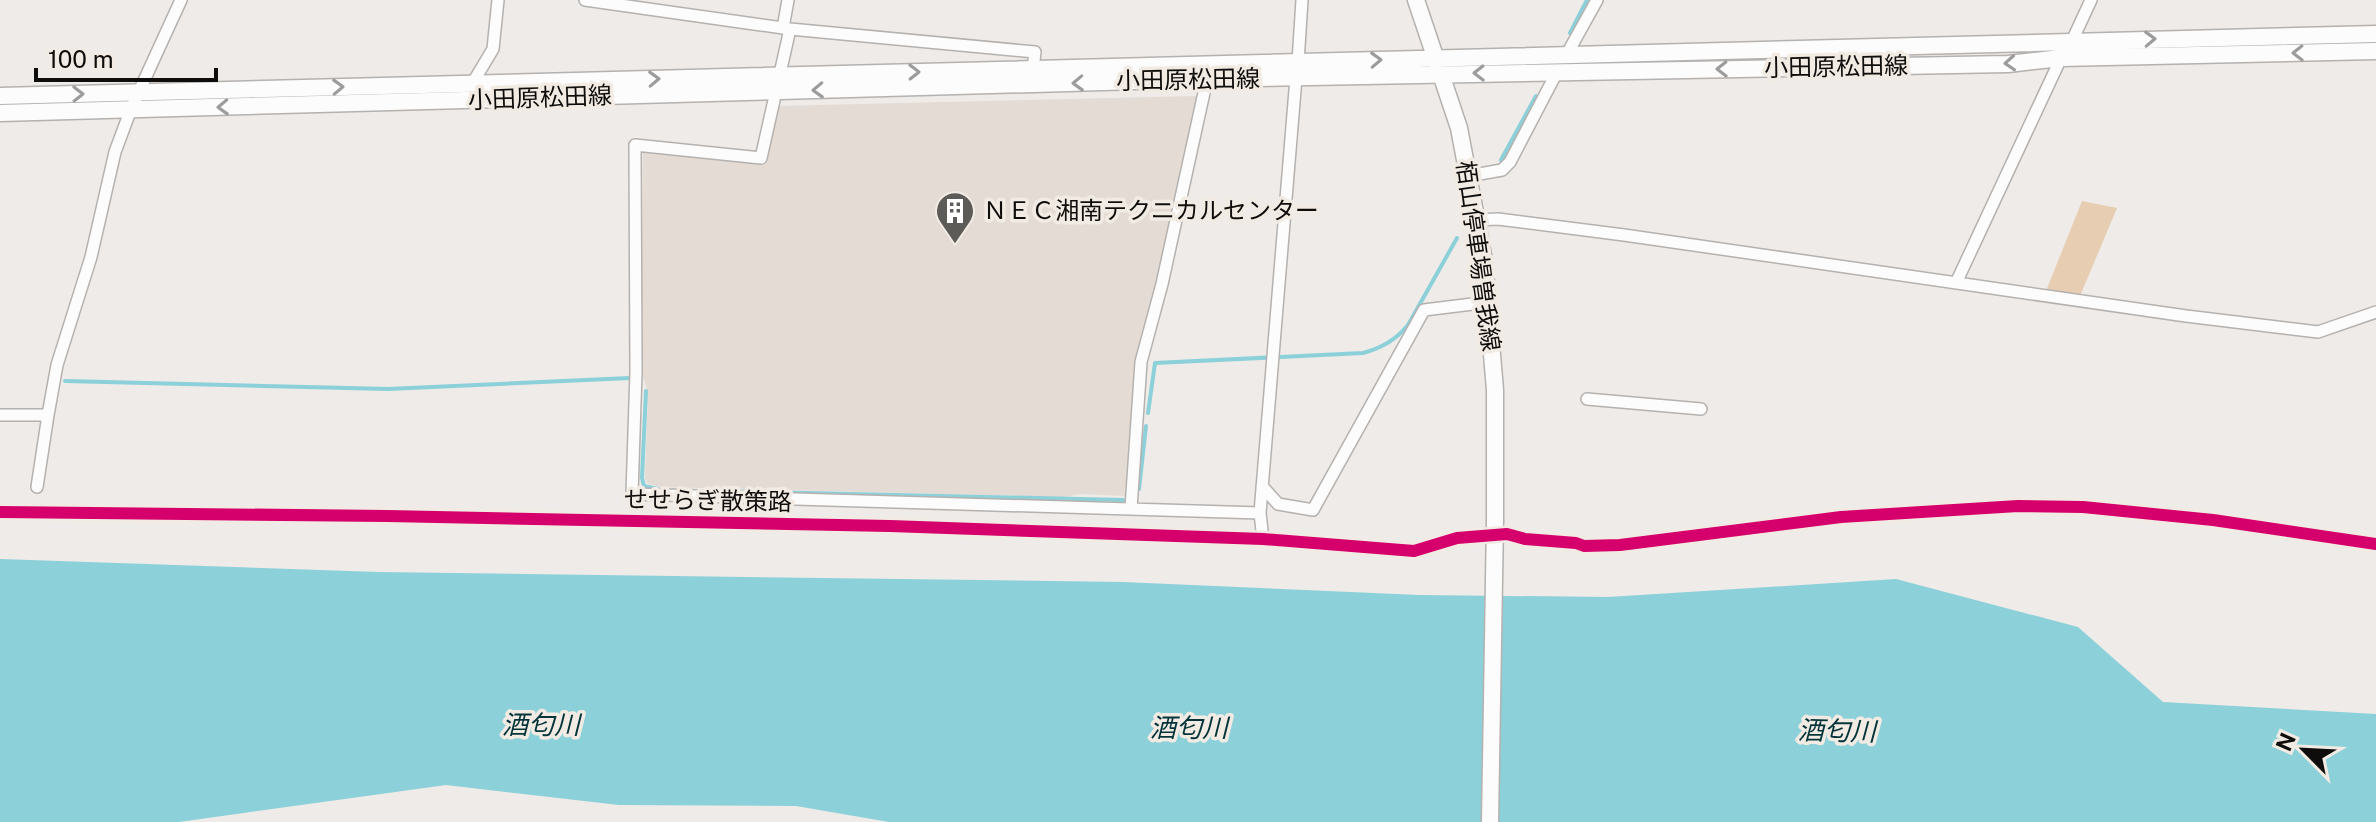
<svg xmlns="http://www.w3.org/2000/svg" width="2376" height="822" font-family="'Public Sans','Noto Sans JP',sans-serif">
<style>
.built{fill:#e4dbd4}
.green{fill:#e7cdb1}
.water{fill:#8cd0d9}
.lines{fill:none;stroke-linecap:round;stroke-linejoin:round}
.stream{stroke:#8cd0d9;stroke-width:4}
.minor-tunnel{stroke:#cdcac7;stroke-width:11;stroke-dasharray:11 5.5;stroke-linecap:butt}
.minor-casing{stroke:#b4b1af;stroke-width:14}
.secondary-casing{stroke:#b4b1af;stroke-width:19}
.minor{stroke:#fcfcfc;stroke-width:11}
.secondary{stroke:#fcfcfc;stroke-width:16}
.secondary-bridge-casing{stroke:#b4b1af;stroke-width:19;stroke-linecap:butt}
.secondary-bridge{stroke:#fcfcfc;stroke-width:16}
.cycleway-casing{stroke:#f2ebe4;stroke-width:17}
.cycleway{stroke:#d6006c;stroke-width:12}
.oneway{stroke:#9d9c9c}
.labels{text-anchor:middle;stroke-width:7;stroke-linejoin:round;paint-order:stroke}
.street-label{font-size:24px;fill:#0f0d0b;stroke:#f2ebe4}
.poi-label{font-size:24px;fill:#0f0d0b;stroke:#f2ebe4;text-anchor:start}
.water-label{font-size:26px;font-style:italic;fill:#023339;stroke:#f2ebe4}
</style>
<rect width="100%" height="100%" fill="#eeebe8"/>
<!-- built -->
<path class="built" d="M 1198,96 L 1165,249 L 1136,363 L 1126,496 L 1081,494 L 1064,497 L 661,487 L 648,484 L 645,479 L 648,392 L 641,371 L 643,152 L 649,150 L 765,165 L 779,106 Z"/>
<!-- green -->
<path class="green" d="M 2082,201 L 2117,208 L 2080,296 L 2046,291 Z"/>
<!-- water -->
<path class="water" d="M 0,559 L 378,572 L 1123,582 L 1419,595 L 1608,597 L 1896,579 L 2078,627 L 2163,702 L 2376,714 L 2376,822 L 889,822 L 796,806 L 619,805 L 446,785 L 179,822 L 0,822 Z"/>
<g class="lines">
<!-- stream -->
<path class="stream" d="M 1570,33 L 1587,0
M 1501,160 L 1536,96
M 65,381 L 388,389 L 630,378
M 646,391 L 642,478 L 644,486 L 658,489
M 1148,413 L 1155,363 L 1363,353 C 1382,348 1396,340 1408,325 L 1457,238
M 1139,489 L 1146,426
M 719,491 L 1123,500"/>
<!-- minor-tunnel -->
<path class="minor-tunnel" d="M 1469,537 L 1500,534"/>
<!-- minor casing -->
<g class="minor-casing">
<path id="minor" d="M 585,0 L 790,29 L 761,158 L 635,145 L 636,372 L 632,494 L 1260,513
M 783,28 L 788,0
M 790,29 L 1035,52 L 1033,69
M 1567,54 L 1597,0
M 1298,62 L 1302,0
M 472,84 L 493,49 L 498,0
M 1468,176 L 1502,170 L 1510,162 L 1557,72
M 1476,220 L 1498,219 L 1624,235 L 2186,316 L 2318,332 L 2376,312
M 1956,283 L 2061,58 L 2072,41 L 2091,0
M 1587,399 L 1701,409
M 0,415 L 48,415 L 57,365 L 91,257 L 115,152 L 131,109 L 181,0
M 1262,486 L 1278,504 L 1313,510 L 1424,310 L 1489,302
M 37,487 L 48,415
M 1131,508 L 1141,362 L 1162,284 L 1207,79
M 0,512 L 387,516 L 890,526 L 1263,539 L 1414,551 L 1457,538 L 1469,537
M 1507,534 L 1525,539 L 1576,543 L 1584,546 L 1620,545 L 1841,517 L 2018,506 L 2083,507 L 2213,520 L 2376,544
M 1263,539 L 1260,513 L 1296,78"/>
</g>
<!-- secondary casing -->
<g class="secondary-casing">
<path id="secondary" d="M 1416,0 L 1459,128 L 1484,260 L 1495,390 L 1495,520
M 0,96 L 2376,34
M 0,113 L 1207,79 L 2008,64 L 2061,58 L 2376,51"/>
</g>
<!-- minor -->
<use href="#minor" class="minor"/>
<!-- secondary -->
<use href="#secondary" class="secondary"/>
<!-- secondary-bridge casing -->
<g class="secondary-bridge-casing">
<path id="secondary-bridge" d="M 1490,822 L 1495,520"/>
</g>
<!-- secondary-bridge -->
<use href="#secondary-bridge" class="secondary-bridge"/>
<!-- cycleway casing -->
<g class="cycleway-casing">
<path id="cycleway" d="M 0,512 L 387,516 L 890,526 L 1263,539 L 1414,551 L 1457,538 L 1507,534 L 1525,539 L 1576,543 L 1584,546 L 1620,545 L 1841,517 L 2018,506 L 2083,507 L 2213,520 L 2376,544"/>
</g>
<!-- cycleway -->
<use href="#cycleway" class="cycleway"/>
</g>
<!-- one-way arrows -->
<defs><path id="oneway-chevron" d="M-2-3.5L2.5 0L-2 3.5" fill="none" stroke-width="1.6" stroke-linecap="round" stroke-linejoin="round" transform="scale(2)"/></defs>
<g class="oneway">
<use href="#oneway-chevron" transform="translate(2150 39) rotate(-2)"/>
<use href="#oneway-chevron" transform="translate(2298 53) rotate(179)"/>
<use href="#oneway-chevron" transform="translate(1376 60) rotate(-2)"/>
<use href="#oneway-chevron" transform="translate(2010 63) rotate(176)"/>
<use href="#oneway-chevron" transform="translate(1722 69) rotate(179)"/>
<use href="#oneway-chevron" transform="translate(914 72) rotate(-1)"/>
<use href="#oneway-chevron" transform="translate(1479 73) rotate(179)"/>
<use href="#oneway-chevron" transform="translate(654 79) rotate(-2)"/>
<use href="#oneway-chevron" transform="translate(1078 83) rotate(178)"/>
<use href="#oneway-chevron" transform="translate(338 87) rotate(-2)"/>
<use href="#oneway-chevron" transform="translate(818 90) rotate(178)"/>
<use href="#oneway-chevron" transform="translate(78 94) rotate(-1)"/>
<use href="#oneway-chevron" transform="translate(223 107) rotate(178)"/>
</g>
<!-- icons -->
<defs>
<g id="building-pin" transform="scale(2)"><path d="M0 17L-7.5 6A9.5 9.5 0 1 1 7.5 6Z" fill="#5d5b58" stroke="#f2ebe4"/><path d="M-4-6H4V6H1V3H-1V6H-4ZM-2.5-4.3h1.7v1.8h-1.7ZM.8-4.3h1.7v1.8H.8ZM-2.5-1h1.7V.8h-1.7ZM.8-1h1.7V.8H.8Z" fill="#fff"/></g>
</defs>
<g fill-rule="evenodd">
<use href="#building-pin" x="955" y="211"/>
</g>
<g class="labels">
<!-- street labels -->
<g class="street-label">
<text transform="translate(1836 67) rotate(-1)" y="8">小田原松田線</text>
<text transform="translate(1188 80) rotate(-1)" y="8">小田原松田線</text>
<text transform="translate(540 98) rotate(-2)" y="8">小田原松田線</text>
<text transform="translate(1478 256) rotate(82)" y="8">栢山停車場曽我線</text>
<text transform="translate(708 501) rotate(1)" y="8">せせらぎ散策路</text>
</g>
<!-- poi labels -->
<g class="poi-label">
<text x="983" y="219">ＮＥＣ湘南テクニカルセンター</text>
</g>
<!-- water labels -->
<g class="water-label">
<text x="541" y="734">酒匂川</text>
<text x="1189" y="737">酒匂川</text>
<text transform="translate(1837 731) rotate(1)" y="9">酒匂川</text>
</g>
</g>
<!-- north arrow -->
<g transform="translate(2304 750) rotate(294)" stroke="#f2ebe4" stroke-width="6" paint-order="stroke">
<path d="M0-6L14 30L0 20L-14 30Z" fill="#0f0d0b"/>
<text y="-12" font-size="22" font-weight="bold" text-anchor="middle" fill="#0f0d0b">N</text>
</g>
<!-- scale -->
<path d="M36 68v12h180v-12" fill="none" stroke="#0f0d0b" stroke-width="4"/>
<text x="48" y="68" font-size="24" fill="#0f0d0b" stroke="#f2ebe4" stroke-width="6" paint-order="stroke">100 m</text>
</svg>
